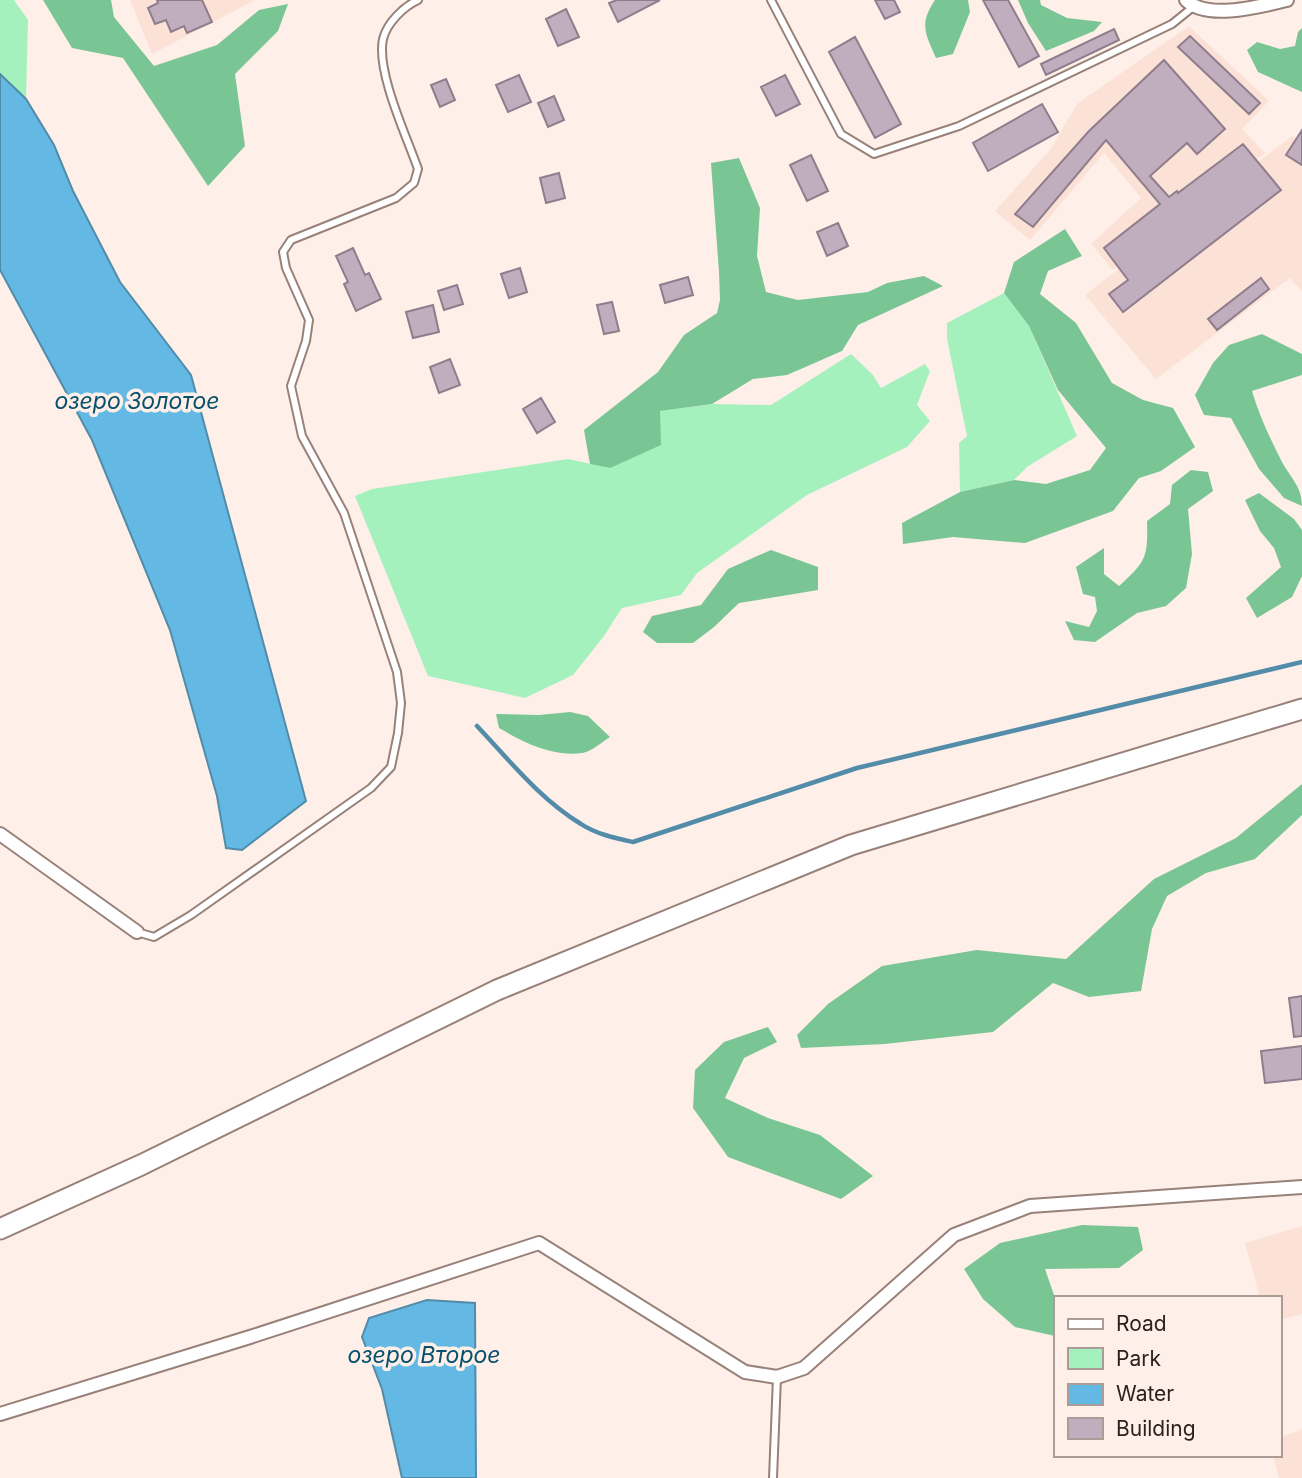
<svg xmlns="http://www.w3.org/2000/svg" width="1302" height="1478" font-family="Inter,sans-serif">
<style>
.built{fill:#fce1d7}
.green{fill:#a5f1be}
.forest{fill:#79c594}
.water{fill:#63b9e4;stroke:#528ca9;stroke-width:2}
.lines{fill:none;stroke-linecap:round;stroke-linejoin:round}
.stream{stroke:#528ca9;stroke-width:4.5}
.building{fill:#c0aebe;stroke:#8f7d8c;stroke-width:2}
.lane-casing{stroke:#988179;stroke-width:10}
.street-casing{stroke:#988179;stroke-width:16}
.primary-casing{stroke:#988179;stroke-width:23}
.lane{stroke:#fff;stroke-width:6}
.street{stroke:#fff;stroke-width:12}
.primary{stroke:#fff;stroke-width:19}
.labels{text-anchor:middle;stroke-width:7;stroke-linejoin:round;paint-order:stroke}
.water-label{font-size:23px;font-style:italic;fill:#07516d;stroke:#feefe9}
</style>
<rect width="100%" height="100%" fill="#feefe9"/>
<!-- built -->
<path class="built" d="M 130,0 L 255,0 L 152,54 Z
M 1189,26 L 1269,101 L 1242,129 L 1265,153 L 1113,270 L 1091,244 L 1141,198 L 1104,153 L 1030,240 L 995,211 L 1050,150 L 1077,104 Z
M 1292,136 L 1302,143 L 1302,291 L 1290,278 L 1156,379 L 1085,295 Z
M 1302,1226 L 1302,1314 L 1279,1320 L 1279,1298 L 1260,1298 L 1245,1243 Z
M 1302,1429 L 1302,1478 L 1279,1478 L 1273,1455 L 1279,1455 L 1279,1438 Z"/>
<!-- green -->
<path class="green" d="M 0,0 L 14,0 L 28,20 L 26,99 L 0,74 Z
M 1004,293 L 1029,326 L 1077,436 L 1027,467 L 1014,480 L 960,492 L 959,443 L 967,436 L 947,339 L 947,323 Z
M 851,354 L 873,375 L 881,388 L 925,364 L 930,371 L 917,405 L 930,421 L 907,447 L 807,495 L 697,573 L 681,595 L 622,608 L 604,636 L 573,675 L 525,698 L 428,676 L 355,496 L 372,489 L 568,459 L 610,468 L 660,411 L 712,404 L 771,405 Z"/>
<!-- forest -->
<path class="forest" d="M 43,0 L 111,0 L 114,17 L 154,66 L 217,45 L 259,10 L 288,4 L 278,31 L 235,74 L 245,146 L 208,186 L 123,58 L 72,48 Z
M 935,0 L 968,0 L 970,12 L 953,54 L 936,58 C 925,33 919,24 935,0 Z
M 1018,0 L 1040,0 L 1041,5 L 1067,18 L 1102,22 L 1094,31 L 1046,51 L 1028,23 Z
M 1302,28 L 1302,92 L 1258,72 L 1247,50 L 1257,42 L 1280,49 L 1295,46 L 1298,32 Z
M 739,158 L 760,208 L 757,256 L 766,292 L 798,300 L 868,292 L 887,283 L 924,276 L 943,286 L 858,325 L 842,351 L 787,375 L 753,379 L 712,404 L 660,411 L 661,445 L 610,468 L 590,464 L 584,430 L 658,372 L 684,335 L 717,313 L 720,300 L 719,272 L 711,163 Z
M 1065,229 L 1082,256 L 1048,271 L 1040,294 L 1076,323 L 1112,383 L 1143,400 L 1173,408 L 1195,447 L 1161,471 L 1139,478 L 1113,511 L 1025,543 L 953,537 L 903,544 L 902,523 L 960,492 L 1014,480 L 1046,484 L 1090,470 L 1106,448 L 1058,390 L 1029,326 L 1004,293 L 1014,262 Z
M 1262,334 L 1302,354 L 1302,375 L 1252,391 C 1259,415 1269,436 1280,458 C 1289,477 1302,485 1302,506 L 1284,498 L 1259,469 L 1231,418 L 1204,415 L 1195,395 L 1213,363 L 1229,345 Z
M 1191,470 L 1208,472 L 1213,491 L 1188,509 L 1192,554 L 1186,588 L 1166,606 L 1137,613 L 1095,642 L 1074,640 L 1065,621 L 1089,627 L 1097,611 L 1095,597 L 1083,594 L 1076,567 L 1104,548 L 1104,574 L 1119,586 C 1146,561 1148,558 1147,521 L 1170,504 L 1172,485 Z
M 1259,493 L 1294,519 L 1302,530 L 1302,576 L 1292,597 L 1257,618 L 1246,598 L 1281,567 L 1274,548 L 1260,531 L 1245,500 Z
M 771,550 L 818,567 L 818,590 L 739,603 L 714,627 L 693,643 L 657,643 L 643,632 L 652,616 L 701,605 L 728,569 Z
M 570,712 L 588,716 L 610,737 C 602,742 591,752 582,753 C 552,757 523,742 499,728 L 496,714 L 539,715 Z
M 1302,784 L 1302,815 L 1255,859 L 1206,873 L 1167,896 L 1152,929 L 1141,991 L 1089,997 L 1053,983 L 993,1032 L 885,1044 L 801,1048 L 797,1035 L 828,1004 L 882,966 L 977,950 L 1066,959 L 1154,879 L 1236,838 Z
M 768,1027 L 777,1042 L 744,1058 L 725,1098 L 768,1118 L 820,1135 L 873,1176 L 841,1199 L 728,1157 L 693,1108 L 695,1070 L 724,1042 Z
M 1082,1225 L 1138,1227 L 1143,1250 L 1119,1268 L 1045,1269 L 1055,1298 L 1055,1336 L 1015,1327 L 983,1299 L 964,1269 L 1000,1243 Z"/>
<!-- water -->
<path class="water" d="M 0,74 L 26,99 L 54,145 L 73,191 L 120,282 L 191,375 L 306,801 L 242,850 L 226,848 L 217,796 L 170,630 L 92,440 L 0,270 Z
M 427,1300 L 475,1303 L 476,1478 L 402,1478 L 382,1389 L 362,1337 L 369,1318 Z"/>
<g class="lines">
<!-- stream -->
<path class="stream" d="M 477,726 C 510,761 540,799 581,824 C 596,834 615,838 633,842 L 857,768 L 1302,662"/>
</g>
<!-- building -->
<path class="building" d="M 157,0 L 202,0 L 212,22 L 187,33 L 184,26 L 171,32 L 166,20 L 155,24 L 148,8 L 158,3 Z
M 617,0 L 660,0 L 618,22 L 609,3 Z
M 875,0 L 894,0 L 900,12 L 885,19 Z
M 983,0 L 1008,0 L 1039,56 L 1019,67 Z
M 566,9 L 579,37 L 558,46 L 546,19 Z
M 1114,29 L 1119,40 L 1046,75 L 1041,64 Z
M 1190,36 L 1260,103 L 1249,114 L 1178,47 Z
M 855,37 L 901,124 L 875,138 L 829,52 Z
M 1164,60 L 1225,129 L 1197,154 L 1187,143 L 1150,176 L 1169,197 L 1177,191 L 1178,193 L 1243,144 L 1281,190 L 1123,312 L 1109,294 L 1128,280 L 1104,248 L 1160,204 L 1106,140 L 1033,227 L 1015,214 L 1089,131 Z
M 519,75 L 531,102 L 508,112 L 496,85 Z
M 785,75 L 800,104 L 776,116 L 761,87 Z
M 446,79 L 455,100 L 440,107 L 431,85 Z
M 554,96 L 564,120 L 548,127 L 538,103 Z
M 1042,104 L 1058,132 L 988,171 L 973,143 Z
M 1302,130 L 1302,165 L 1286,155 Z
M 811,155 L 828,191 L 807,201 L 790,165 Z
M 559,173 L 565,198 L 546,203 L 540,178 Z
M 838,223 L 848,246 L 827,256 L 817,232 Z
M 353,248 L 365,275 L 369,273 L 381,299 L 356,311 L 344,284 L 348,282 L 336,256 Z
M 520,268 L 527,292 L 509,298 L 501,274 Z
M 688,277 L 693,295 L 665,303 L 660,285 Z
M 1261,278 L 1269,289 L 1217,330 L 1208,319 Z
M 457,285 L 463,304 L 444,310 L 438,291 Z
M 612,302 L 619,331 L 604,334 L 597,305 Z
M 433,305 L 439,332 L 413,338 L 406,312 Z
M 450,359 L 460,385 L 439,393 L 430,367 Z
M 541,398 L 555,422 L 537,433 L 523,409 Z
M 1302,996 L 1302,1036 L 1294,1037 L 1289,998 Z
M 1302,1046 L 1302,1079 L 1265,1083 L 1261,1051 Z"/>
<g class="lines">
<!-- lane casing -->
<g class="lane-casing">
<path id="lane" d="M 771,0 L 841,134 L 874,154 L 959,126 L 1172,24 L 1193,7
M 137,932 L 154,937 L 191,915 L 371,788 L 391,767 L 398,733 L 401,703 L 397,672 L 344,513 L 302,436 L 291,386 L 306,341 L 309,320 L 286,268 L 283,252 L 291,240 L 396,198 L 414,183 L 418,169 C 407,137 376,72 383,39 C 387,23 403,7 418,0
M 773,1478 L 777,1377"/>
</g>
<!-- street casing -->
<g class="street-casing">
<path id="street" d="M 1186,0 C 1207,21 1261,6 1287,0
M 0,834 L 137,932
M 0,1414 L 250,1337 L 539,1243 L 745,1372 L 777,1377 L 804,1368 L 954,1235 L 1030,1206 L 1302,1187"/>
</g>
<!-- primary casing -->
<g class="primary-casing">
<path id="primary" d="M 0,1229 L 141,1165 L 497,990 L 851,845 L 1302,709"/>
</g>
<!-- lane -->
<use href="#lane" class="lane"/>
<!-- street -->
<use href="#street" class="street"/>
<!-- primary -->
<use href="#primary" class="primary"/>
</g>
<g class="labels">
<!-- water labels -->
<g class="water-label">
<text x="137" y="409">озеро Золотое</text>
<text x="424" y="1363">озеро Второе</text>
</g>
</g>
<!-- legend -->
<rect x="1054" y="1296" width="228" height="161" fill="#feefe9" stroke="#aa9d98" stroke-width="2"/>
<rect x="1068" y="1319" width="35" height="10" fill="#ffffff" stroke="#aa9d98" stroke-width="2"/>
<text x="1116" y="1331" font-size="21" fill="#2b221f">Road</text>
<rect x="1068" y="1348" width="35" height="21" fill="#a5f1be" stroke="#aa9d98" stroke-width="2"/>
<text x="1116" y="1366" font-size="21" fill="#2b221f">Park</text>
<rect x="1068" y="1384" width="35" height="21" fill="#63b9e4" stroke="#aa9d98" stroke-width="2"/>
<text x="1116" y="1401" font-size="21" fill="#2b221f">Water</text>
<rect x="1068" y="1418" width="35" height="21" fill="#c0aebe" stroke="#aa9d98" stroke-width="2"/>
<text x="1116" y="1436" font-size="21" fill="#2b221f">Building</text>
</svg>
